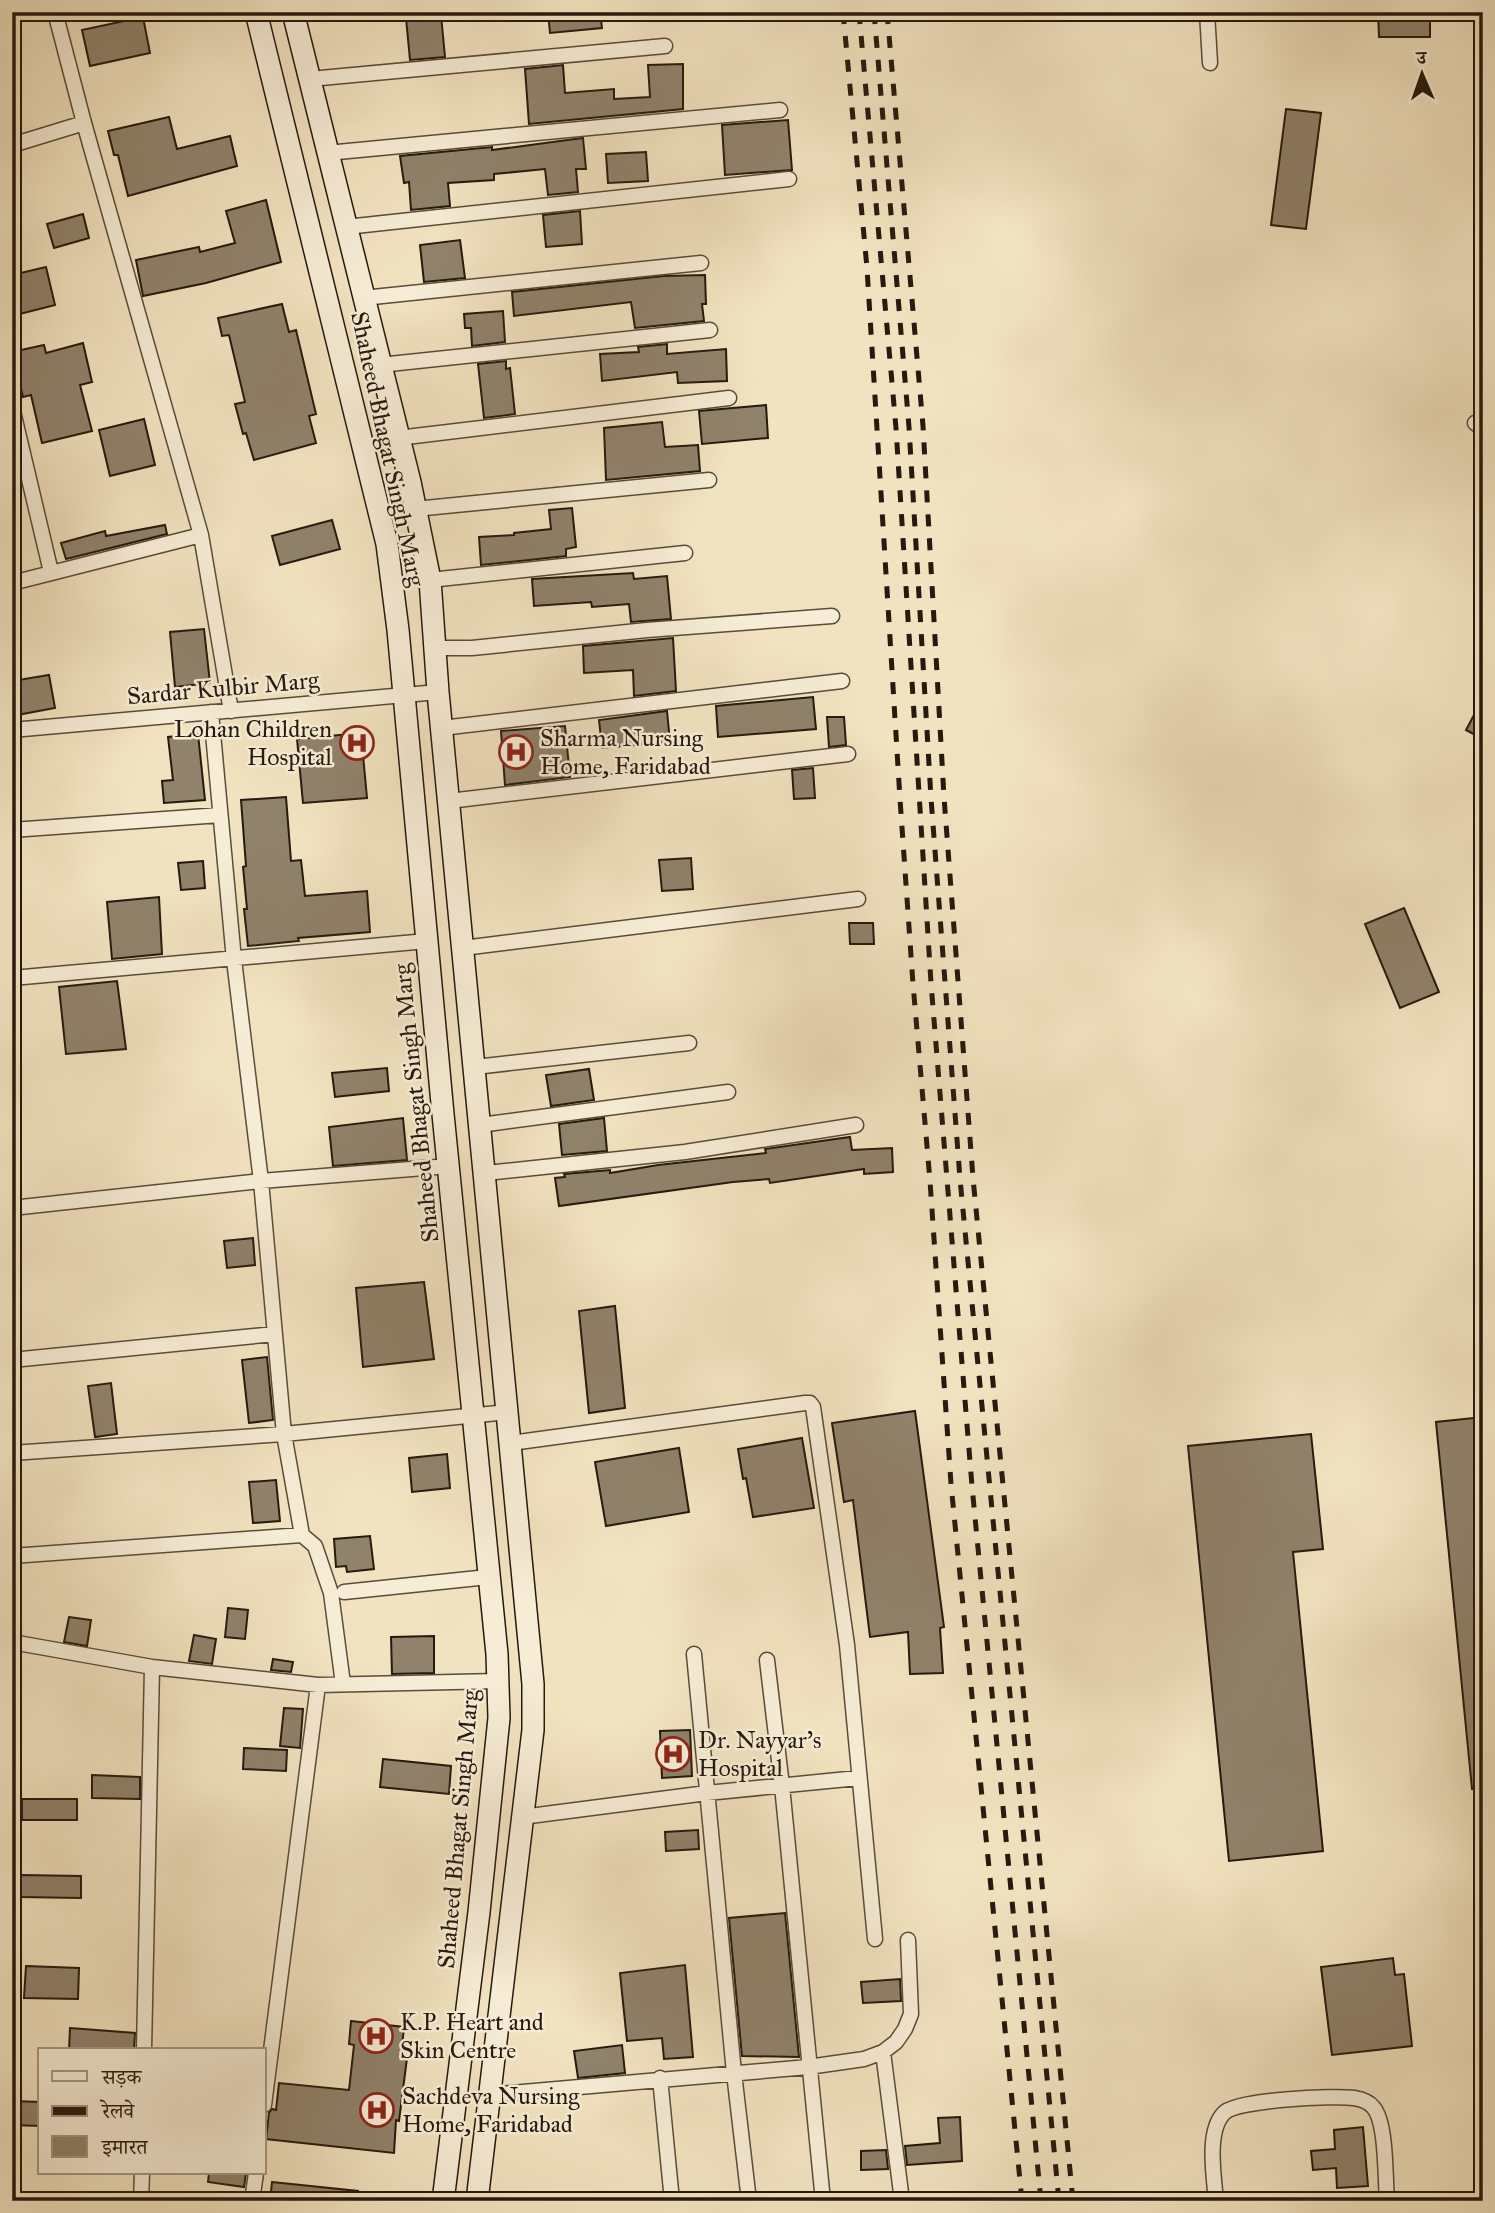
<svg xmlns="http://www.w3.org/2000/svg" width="1495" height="2213" font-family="'IM FELL Great Primer','Noto Serif Devanagari',serif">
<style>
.building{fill:#90826b;stroke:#26190e;stroke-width:2}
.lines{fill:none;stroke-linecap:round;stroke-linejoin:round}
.street-casing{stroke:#594c3a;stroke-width:17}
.secondary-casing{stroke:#26190e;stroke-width:24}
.street{stroke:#f7edd6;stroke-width:14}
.secondary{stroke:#f7edd6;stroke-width:21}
.rail{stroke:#26190e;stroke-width:5;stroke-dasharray:12 12;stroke-linecap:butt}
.labels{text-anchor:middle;stroke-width:5;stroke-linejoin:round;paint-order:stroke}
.street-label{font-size:24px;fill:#26190e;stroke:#f7edd6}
.poi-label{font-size:24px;fill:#26190e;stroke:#f7edd6;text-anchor:start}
</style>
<rect width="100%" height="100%" fill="#f2e3c0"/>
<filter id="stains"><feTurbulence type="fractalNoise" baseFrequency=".00286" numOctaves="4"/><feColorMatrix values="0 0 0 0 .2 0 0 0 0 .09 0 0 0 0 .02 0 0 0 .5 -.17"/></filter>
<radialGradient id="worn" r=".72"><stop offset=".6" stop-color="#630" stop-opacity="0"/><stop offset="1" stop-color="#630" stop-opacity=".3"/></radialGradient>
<!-- building -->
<path class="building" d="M 548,12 L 600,12 L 602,28 L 550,33 Z
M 1378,12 L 1430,12 L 1430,37 L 1379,37 Z
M 441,15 L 445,57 L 410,60 L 406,18 Z
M 143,17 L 150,53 L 90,66 L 82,30 Z
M 683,64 L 683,109 L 529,124 L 525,69 L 563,65 L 565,93 L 614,89 L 614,99 L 650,97 L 648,65 Z
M 1286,109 L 1321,113 L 1306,229 L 1271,225 Z
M 169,117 L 177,149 L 230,136 L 237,166 L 128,196 L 118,155 L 114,155 L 108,131 Z
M 788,120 L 792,170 L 725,175 L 722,125 Z
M 583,138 L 586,169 L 576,169 L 578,192 L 548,195 L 545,169 L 494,174 L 494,180 L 448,183 L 450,206 L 411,210 L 409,182 L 404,183 L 400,156 L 492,147 L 492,150 Z
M 646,152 L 648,181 L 608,183 L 606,154 Z
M 266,200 L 281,262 L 206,283 L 143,296 L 136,260 L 199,247 L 200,252 L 235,243 L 226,211 Z
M 580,211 L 582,244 L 546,247 L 543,215 Z
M 83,214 L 89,238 L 54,248 L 47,224 Z
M 460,240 L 465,278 L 424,282 L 420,245 Z
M 46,267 L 55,305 L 12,316 L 12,275 Z
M 705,275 L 706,304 L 702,304 L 704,321 L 635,328 L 631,302 L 514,316 L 512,292 L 664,276 Z
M 282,304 L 289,332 L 296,330 L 316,414 L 309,416 L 316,443 L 254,460 L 246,433 L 243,434 L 235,404 L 245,402 L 229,335 L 222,336 L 218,318 Z
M 503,311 L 505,342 L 472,346 L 471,328 L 465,328 L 464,314 Z
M 83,343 L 92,382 L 80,385 L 92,431 L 42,443 L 31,395 L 23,397 L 12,352 L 44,345 L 46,353 Z
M 667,344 L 667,354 L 726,349 L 727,381 L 678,383 L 677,372 L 602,381 L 600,354 L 639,352 L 638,347 Z
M 506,361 L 506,369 L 510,368 L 515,414 L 484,418 L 478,364 Z
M 766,405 L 768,438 L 702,444 L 699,411 Z
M 144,419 L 155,465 L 110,476 L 99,430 Z
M 662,422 L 665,447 L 698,445 L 700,471 L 606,480 L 604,428 Z
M 572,508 L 576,547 L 566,549 L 566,556 L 481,565 L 479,537 L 514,535 L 514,533 L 551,529 L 549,510 Z
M 332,520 L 340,549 L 280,565 L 272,536 Z
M 165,525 L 167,534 L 66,559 L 61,543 L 105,531 L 106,536 Z
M 633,573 L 634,579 L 667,576 L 671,619 L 631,622 L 629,604 L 592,607 L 591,602 L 534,606 L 532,579 Z
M 204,629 L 210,683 L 175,687 L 170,632 Z
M 673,638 L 676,691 L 634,696 L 633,670 L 584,673 L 583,646 Z
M 49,675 L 55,708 L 12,716 L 12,681 Z
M 813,697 L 816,729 L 718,737 L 716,706 Z
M 1483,698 L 1483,739 L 1466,730 Z
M 667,711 L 670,742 L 602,748 L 599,720 Z
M 827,717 L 844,717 L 846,745 L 829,747 Z
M 565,726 L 570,777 L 505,785 L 501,731 Z
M 361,733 L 367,798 L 303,803 L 297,739 Z
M 198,734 L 205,800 L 164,803 L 162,781 L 173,780 L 168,737 Z
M 813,768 L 815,798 L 794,799 L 792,770 Z
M 286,797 L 291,861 L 301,860 L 305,896 L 367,891 L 370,932 L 298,938 L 299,941 L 248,946 L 244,909 L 247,909 L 243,867 L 246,866 L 241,800 Z
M 691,858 L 693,889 L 662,891 L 659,860 Z
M 203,861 L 205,888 L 181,890 L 178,863 Z
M 159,897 L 162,954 L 112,959 L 107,902 Z
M 1404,908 L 1439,992 L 1400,1008 L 1365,924 Z
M 849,923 L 873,923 L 874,944 L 850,944 Z
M 117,981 L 126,1049 L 66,1054 L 59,987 Z
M 387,1068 L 389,1091 L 335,1097 L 332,1073 Z
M 589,1069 L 594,1100 L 551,1106 L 546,1075 Z
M 403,1118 L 407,1160 L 333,1166 L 329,1127 Z
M 604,1118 L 607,1151 L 562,1155 L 559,1124 Z
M 850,1137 L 852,1150 L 892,1148 L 893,1172 L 864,1174 L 864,1169 L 770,1183 L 769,1179 L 733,1182 L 559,1206 L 555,1178 L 565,1177 L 564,1174 L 610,1170 L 610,1173 L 658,1165 L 766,1153 L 765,1149 Z
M 253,1238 L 255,1265 L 227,1268 L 224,1241 Z
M 424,1282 L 434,1359 L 363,1367 L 356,1288 Z
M 615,1306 L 625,1408 L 589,1413 L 579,1311 Z
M 267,1357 L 273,1420 L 249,1423 L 242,1360 Z
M 111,1383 L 117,1434 L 95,1437 L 88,1386 Z
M 915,1411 L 944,1627 L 940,1628 L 943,1673 L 910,1674 L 908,1632 L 870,1637 L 853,1500 L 844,1502 L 832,1423 Z
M 1483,1417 L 1483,1789 L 1472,1789 L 1436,1422 Z
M 1311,1434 L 1323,1549 L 1293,1552 L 1323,1851 L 1229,1861 L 1188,1446 Z
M 802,1438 L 814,1508 L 753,1517 L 746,1478 L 743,1479 L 738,1449 Z
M 679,1448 L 689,1512 L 606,1526 L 595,1462 Z
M 447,1454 L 450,1488 L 412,1492 L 409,1458 Z
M 276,1480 L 280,1521 L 253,1523 L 249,1482 Z
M 370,1536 L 374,1569 L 347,1572 L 346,1566 L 336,1567 L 334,1539 Z
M 228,1608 L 248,1610 L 245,1639 L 225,1637 Z
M 69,1617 L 91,1620 L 87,1646 L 64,1642 Z
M 194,1635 L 216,1639 L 212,1664 L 189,1661 Z
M 434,1636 L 434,1673 L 392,1674 L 391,1637 Z
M 273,1659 L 293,1662 L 291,1672 L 271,1670 Z
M 284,1708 L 303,1709 L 300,1748 L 280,1746 Z
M 690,1730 L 692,1776 L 662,1778 L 660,1731 Z
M 244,1748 L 287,1750 L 286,1771 L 243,1769 Z
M 383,1759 L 451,1766 L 449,1794 L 380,1787 Z
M 92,1775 L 140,1777 L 140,1799 L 92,1798 Z
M 22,1799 L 77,1799 L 77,1820 L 22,1820 Z
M 698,1830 L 699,1849 L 666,1851 L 665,1832 Z
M 21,1875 L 81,1876 L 81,1898 L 20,1897 Z
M 785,1913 L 799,2057 L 742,2056 L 729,1918 Z
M 1393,1958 L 1395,1975 L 1404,1974 L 1412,2046 L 1332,2055 L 1321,1967 Z
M 685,1965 L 693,2057 L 664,2059 L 662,2038 L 627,2041 L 620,1973 Z
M 26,1966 L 79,1968 L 78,1999 L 24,1998 Z
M 900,1979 L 901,2001 L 863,2003 L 861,1982 Z
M 351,2021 L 404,2027 L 401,2057 L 407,2058 L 399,2121 L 396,2120 L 394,2153 L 266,2139 L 269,2113 L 272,2109 L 276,2110 L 279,2083 L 349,2090 L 354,2045 L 349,2044 Z
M 70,2028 L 135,2033 L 134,2050 L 69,2050 Z
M 622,2045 L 625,2073 L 578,2078 L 574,2051 Z
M 12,2101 L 40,2102 L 40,2126 L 12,2125 Z
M 960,2117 L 962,2161 L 907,2165 L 905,2146 L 940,2143 L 938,2118 Z
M 1363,2127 L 1368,2186 L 1337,2188 L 1336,2168 L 1313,2170 L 1311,2151 L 1335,2149 L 1334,2130 Z
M 886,2150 L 888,2169 L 861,2170 L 861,2151 Z
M 209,2173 L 246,2173 L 244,2187 L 208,2182 Z
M 272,2182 L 358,2191 L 358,2201 L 270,2201 Z"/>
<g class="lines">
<!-- street casing -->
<g class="street-casing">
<path id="street" d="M 55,12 L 84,123 L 201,535 L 231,711
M 1207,12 L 1210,63
M 310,79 L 665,46
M 12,145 L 84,123
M 327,153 L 780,110
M 346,227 L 789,179
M 363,298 L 701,263
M 380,365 L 710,330
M 12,407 L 51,572
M 1475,423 L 1483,429
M 398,438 L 729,398
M 415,509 L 709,480
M 430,580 L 685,553
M 12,583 L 201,535
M 436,648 L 472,648 L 647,630 L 832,616
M 211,712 L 234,960 L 261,1181 L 284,1434 L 302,1535 L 315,1546 L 331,1593 L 343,1684
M 442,728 L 842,681
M 12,730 L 438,692
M 449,801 L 848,754
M 12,830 L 220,815
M 463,948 L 858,899
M 12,978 L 427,941
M 475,1067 L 689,1043
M 480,1125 L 728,1092
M 486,1173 L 685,1152 L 856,1125
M 12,1208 L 261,1181 L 449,1166
M 12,1360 L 275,1334
M 511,1443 L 805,1403 L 810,1403 L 813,1407 L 847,1645 L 875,1939
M 12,1453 L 284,1434 L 508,1412
M 12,1556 L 302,1535
M 344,1592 L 488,1577
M 12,1642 L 152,1667 L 318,1685 L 498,1681
M 694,1654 L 734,2073 L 749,2201
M 767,1660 L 782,1786 L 823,2201
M 522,1817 L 707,1793 L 858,1778
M 144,2050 L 152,1667
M 883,2052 L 902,2201
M 660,2078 L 672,2201
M 489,2095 L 808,2067 L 864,2059 L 883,2052 L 896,2042 L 905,2029 L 911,2014 L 908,1940
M 264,2105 L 318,1685
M 141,2201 L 142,2173
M 252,2201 L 256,2173
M 1216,2201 C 1214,2177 1206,2131 1224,2113 C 1236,2100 1334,2095 1354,2098 C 1360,2099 1369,2102 1373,2107 C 1387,2122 1385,2179 1387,2201"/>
</g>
<!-- secondary casing -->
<g class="secondary-casing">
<path id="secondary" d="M 256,12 L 387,544 L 398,630 L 443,1114 L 497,1654 L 499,1718 L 479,1912 L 443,2201
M 293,12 L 410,482 L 430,580 L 438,692 L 533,1684 L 533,1730 L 477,2201"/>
</g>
<!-- street -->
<use href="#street" class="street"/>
<!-- secondary -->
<use href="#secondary" class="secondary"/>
<!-- rail -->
<path class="rail" d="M 843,12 L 867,268 L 900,799 L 913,984 L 930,1181 L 951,1484 L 1022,2201
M 859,12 L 896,428 L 931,983 L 972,1486 L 1041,2201
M 874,12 L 909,427 L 931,798 L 960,1179 L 1059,2201
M 887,12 L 923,426 L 944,797 L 973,1178 L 1073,2201"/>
</g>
<!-- icons -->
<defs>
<g id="hospital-ring" transform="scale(1.75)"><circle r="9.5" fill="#f7edd6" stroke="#8f2418" stroke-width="1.5"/><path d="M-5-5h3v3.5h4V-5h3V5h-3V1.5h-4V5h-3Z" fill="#8f2418"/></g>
</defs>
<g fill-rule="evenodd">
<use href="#hospital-ring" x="357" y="743"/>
<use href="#hospital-ring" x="516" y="752"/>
<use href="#hospital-ring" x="673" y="1754"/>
<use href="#hospital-ring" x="376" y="2036"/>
<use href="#hospital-ring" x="377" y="2110"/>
</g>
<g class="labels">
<!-- street labels -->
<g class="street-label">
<text transform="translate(388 449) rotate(78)" y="8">Shaheed Bhagat Singh Marg</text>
<text transform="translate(223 688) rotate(-5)" y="8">Sardar Kulbir Marg</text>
<text transform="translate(416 1103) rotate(-96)" y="8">Shaheed Bhagat Singh Marg</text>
<text transform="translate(458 1829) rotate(-85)" y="8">Shaheed Bhagat Singh Marg</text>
</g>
<!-- poi labels -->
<g class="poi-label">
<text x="332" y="737" text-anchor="end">Lohan Children<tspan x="332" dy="28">Hospital</tspan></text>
<text x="540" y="746">Sharma Nursing<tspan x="540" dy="28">Home, Faridabad</tspan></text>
<text x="698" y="1748">Dr. Nayyar's<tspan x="698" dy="28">Hospital</tspan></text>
<text x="400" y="2030">K.P. Heart and<tspan x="400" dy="28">Skin Centre</tspan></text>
<text x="402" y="2104">Sachdeva Nursing<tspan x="402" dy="28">Home, Faridabad</tspan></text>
</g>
</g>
<!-- margin -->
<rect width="1495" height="2213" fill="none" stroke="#f2e3c0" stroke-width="42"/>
<rect x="14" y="14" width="1467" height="2185" fill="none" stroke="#26190e" stroke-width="3.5"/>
<rect x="21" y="21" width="1453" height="2171" fill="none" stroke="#26190e" stroke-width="2"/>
<!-- legend -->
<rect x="38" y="2048" width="228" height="126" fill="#f7edd6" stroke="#a39886" stroke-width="2"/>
<rect x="52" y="2071" width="35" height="10" fill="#f7edd6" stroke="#a39886" stroke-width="2"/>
<text x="102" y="2084" font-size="21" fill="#26190e">सड़क</text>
<rect x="52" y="2106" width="35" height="10" fill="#26190e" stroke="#a39886" stroke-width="2"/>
<text x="102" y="2118" font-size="21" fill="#26190e">रेलवे</text>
<rect x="52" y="2136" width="35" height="21" fill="#90826b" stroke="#a39886" stroke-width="2"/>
<text x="102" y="2154" font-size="21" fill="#26190e">इमारत</text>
<!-- north arrow -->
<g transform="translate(1422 74) rotate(358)" stroke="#f7edd6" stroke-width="5" paint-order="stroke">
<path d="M0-5L12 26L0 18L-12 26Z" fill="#26190e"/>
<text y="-10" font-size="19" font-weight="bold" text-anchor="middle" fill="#26190e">उ</text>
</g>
<rect width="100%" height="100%" filter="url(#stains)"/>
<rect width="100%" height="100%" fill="url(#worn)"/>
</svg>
